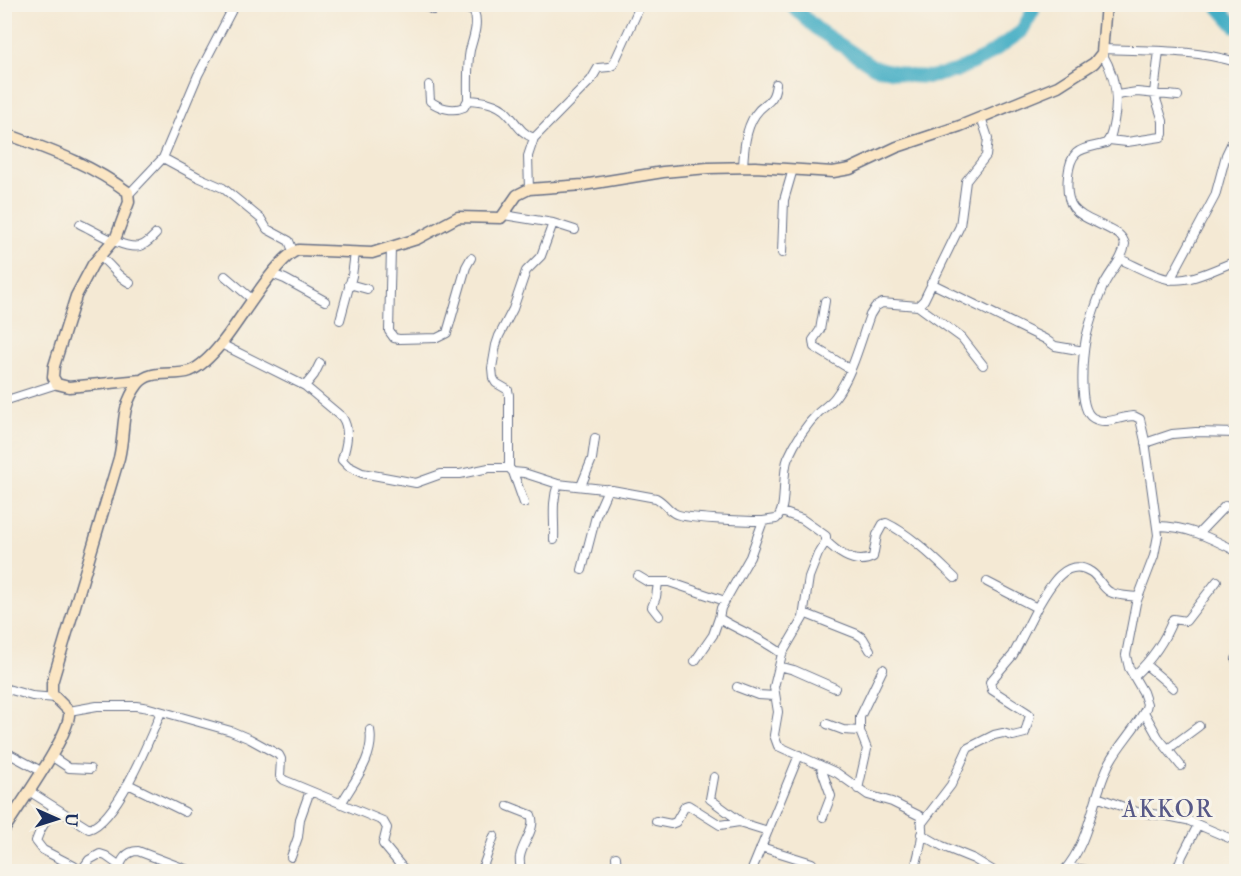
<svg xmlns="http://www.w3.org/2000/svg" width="1241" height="876" font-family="'IM FELL Double Pica',serif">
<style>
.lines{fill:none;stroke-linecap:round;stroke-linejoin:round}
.river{stroke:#45aec5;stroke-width:14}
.street-casing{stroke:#677087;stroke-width:10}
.secondary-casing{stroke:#677087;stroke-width:13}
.street{stroke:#fff;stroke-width:8}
.secondary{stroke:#fbe6c4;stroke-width:10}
.labels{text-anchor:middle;stroke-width:6;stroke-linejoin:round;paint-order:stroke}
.quarter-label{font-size:24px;letter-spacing:1.5px;fill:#575988;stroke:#f7f3e8}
</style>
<rect width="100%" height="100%" fill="#f7f3e8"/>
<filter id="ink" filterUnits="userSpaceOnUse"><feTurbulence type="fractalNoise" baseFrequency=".0167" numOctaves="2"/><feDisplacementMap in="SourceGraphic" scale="12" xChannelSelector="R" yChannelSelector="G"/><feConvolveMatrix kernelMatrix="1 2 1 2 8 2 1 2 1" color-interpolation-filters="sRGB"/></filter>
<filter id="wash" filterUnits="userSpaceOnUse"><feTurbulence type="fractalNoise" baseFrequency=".008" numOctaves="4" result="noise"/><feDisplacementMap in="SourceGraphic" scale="24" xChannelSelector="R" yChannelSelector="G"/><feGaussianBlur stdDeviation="1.35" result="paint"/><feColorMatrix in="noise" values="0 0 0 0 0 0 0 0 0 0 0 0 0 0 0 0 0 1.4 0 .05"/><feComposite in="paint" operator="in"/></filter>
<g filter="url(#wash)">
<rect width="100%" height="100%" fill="#f4e9d4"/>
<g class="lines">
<!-- river -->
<path class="river" d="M 790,4 L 817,29 L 874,67 L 911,76 L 930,77 L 956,71 L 985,57 L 1021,32 L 1033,11 L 1033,4
M 1216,4 L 1236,27"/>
</g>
</g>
<g filter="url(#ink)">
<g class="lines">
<!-- street casing -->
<g class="street-casing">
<path id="street" d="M 422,4 L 433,10 C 446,6 461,5 474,12 C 479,23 473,39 470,50 C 467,65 468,84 468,100 C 481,101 497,102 507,113 C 517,123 520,133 534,138
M 1104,49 C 1148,51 1194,49 1236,62
M 429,85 L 430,101 C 439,108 453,112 464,107 L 468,100
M 1117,95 L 1137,92 L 1178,96
M 1109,140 L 1127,142 L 1161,137 L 1163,134 L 1163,121 L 1154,93 L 1159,51
M 163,158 L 198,177 L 223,188 L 261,219 L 267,229 L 289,241 L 293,251
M 743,167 C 744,150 745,130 755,115 C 765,100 773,106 776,84
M 529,189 L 528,156 L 534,138 L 591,80 L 598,68 L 609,67 L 613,65 L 641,4
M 129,194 L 163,158 L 198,75 L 235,4
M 504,215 L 553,223 L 575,230
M 553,223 L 541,256 L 526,271 L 513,309 L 499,336 L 496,345 L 492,368 L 493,378 L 496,383 L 508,390 L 509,395 L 509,468 L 513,472 L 524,473 L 558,484 L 612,490 L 656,498 C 664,502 667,509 674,513 C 682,519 749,521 763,521
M 80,224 C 95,231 124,250 140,246 C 146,245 152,238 156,234
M 391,248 L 389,331 L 394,338 L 399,339 L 437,338 L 447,333 L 466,267 L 471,258
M 782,253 L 784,200 L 793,169
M 99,256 C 112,265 116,276 130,283
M 1120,259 C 1136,266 1152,276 1168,279 C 1190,283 1217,268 1236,261
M 272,274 L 285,279 L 325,301
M 225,276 L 253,300
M 1170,280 L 1215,196 L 1226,155 L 1236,134
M 931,283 L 1045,339 L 1055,346 L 1084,351
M 349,284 L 367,289
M 825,301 L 820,330 L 813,340 L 814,347 L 850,369
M 918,306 L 962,338 L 983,365
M 340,320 L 352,276 L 355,253
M 221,344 L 305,386 L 342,417 C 351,430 346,447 342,460 L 348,466 L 362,473 L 416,483 L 441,474 L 460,474 L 489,468 L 509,468
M 305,386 L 314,375 L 320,363
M 4,401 L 57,384
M 1145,443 L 1172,434 L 1196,432 L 1236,433
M 513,472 L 524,503
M 581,486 L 592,459 L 595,438
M 782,512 L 802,519 L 826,536 L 826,541 C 838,553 856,566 873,557 L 877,535 L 883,524 L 886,523 C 910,534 935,559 955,578
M 1157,526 C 1187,526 1211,538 1236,551
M 1199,533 L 1225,506
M 554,540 C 555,521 551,503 558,484
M 582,570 L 596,516 L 608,489
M 638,576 L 648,582 L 669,582 L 725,601
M 658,583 L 656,597 L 652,607 L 659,616
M 1037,608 C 1048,589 1065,555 1091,572 C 1099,577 1102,588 1110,592 C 1117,596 1130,596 1138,597
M 804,613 L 857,634 L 863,638 L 870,650
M 782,654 L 803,618 L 809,577 L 818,554 L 826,541
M 1236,660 L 1236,659
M 695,661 L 713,635 L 719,618
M 1146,665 L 1173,688
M 779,666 L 794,670 L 835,688
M 1134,676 C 1150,661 1165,640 1173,619 L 1186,621 L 1217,581
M 737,687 L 758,695 L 775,696
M 4,688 L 32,696 L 56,698
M 69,711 L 97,706 L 136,706 L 149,708 L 231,731 L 250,739 L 279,755 L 281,759 L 280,776 L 284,780 L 383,821 L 387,828 L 383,844 L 402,867 L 409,872
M 1144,712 L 1158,737 L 1181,766
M 827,724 L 843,730 L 860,731
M 1168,749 L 1199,726
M 4,751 L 41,771
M 51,756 L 69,768 L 90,769
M 820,765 L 831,796 L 823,817
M 714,777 L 710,799 L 741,822
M 128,784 L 185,812
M 858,789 L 867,749 L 860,731 L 860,717 L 883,669
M 29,791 L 89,829 C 117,821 150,738 161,712
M 1097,797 L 1137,812 L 1167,816 L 1187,820 L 1236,841
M 341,804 C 354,781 375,757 370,730
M 508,806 L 531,815 C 537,828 522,843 520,857 C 519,861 521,867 521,872
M 54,807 L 40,831 L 36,841 L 43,850 L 74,866
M 656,821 L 671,824 L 676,822 L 685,806 L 688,805 L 720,825 L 739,822 L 768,831
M 922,823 L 951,785 L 968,748 L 994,735 L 1003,733 L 1013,736 L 1025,733 L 1030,715 L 1028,713 L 992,690 L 990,682 L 1013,655 L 1037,608 L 987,582
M 921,834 L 942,846 L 974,859 L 992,870
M 761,847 L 812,863
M 291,857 L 298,837 L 300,819 L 310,791
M 616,857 L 617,872
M 1068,867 L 1098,872
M 4,869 L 10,872
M 70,872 L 74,866 L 81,871 L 89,860 L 100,854 L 106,856 L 120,866
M 119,872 C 120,861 126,851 138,851 L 193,872
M 481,872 L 494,836
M 751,872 L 799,755
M 914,872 C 918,855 926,832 920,816 L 892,802 L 868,795 L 837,773 L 778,746 L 774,735 L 778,712 L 774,687 L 782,654 C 764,639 739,631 719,618 L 721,608 L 750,557 L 763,521 L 776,519 C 788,510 781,474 788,458 C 796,440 805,426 819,412 C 825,407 832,402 836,396 C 853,373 860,342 870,315 L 875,307 L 882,303 L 918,306 L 924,300 L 960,226 L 966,181 L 986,156 L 988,138 L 981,117
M 1063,872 C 1091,841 1092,797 1110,762 C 1120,743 1137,727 1146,708 L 1147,704 L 1143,692 L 1129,668 L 1126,655 L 1136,603 L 1154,556 L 1158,535 L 1145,441 L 1140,419 L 1134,416 C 1121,416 1107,426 1093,418 C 1077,409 1083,354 1086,338 C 1090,321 1096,304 1102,289 C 1108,273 1123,261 1125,244 C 1122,235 1117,233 1109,229 C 1080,214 1064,213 1068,176 C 1071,146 1083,150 1106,143 C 1112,137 1112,130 1114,121 C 1119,96 1115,75 1102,53
M 1176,872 L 1182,856 L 1198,825"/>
</g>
<!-- secondary casing -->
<g class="secondary-casing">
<path id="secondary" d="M 4,133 C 49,150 89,163 128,192 L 129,202 L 116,237 L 93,264 L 76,296 L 54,366 L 53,377 L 57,384 L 69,387 L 141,380
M 4,830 C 17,808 73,732 69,711 L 52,694 L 52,683 L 119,458 C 126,429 119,409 138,384 C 150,368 174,377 190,371 C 202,366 213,354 221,344 C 237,326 279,253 299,250 L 372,253 L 417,239 L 458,217 L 501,218 L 517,195 L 529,189 L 583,185 L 663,172 L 708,168 L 755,167 L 833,172 L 850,169 L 897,147 L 960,126 L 1058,86 L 1094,63 L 1102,53 L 1106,4"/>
</g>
<!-- street -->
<use href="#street" class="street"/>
<!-- secondary -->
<use href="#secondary" class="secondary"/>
</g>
</g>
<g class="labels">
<!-- quarter labels -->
<g class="quarter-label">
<text x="1168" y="817">AKKOR</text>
</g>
</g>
<!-- margin -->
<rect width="1241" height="876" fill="none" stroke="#f7f3e8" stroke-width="24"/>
<!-- north arrow -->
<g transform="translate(57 819) rotate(93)" stroke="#f7f3e8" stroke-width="4.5" paint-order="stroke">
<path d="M0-4.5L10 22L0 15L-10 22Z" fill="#1b2f5e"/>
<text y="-9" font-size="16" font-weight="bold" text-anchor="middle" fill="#1b2f5e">U</text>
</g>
</svg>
